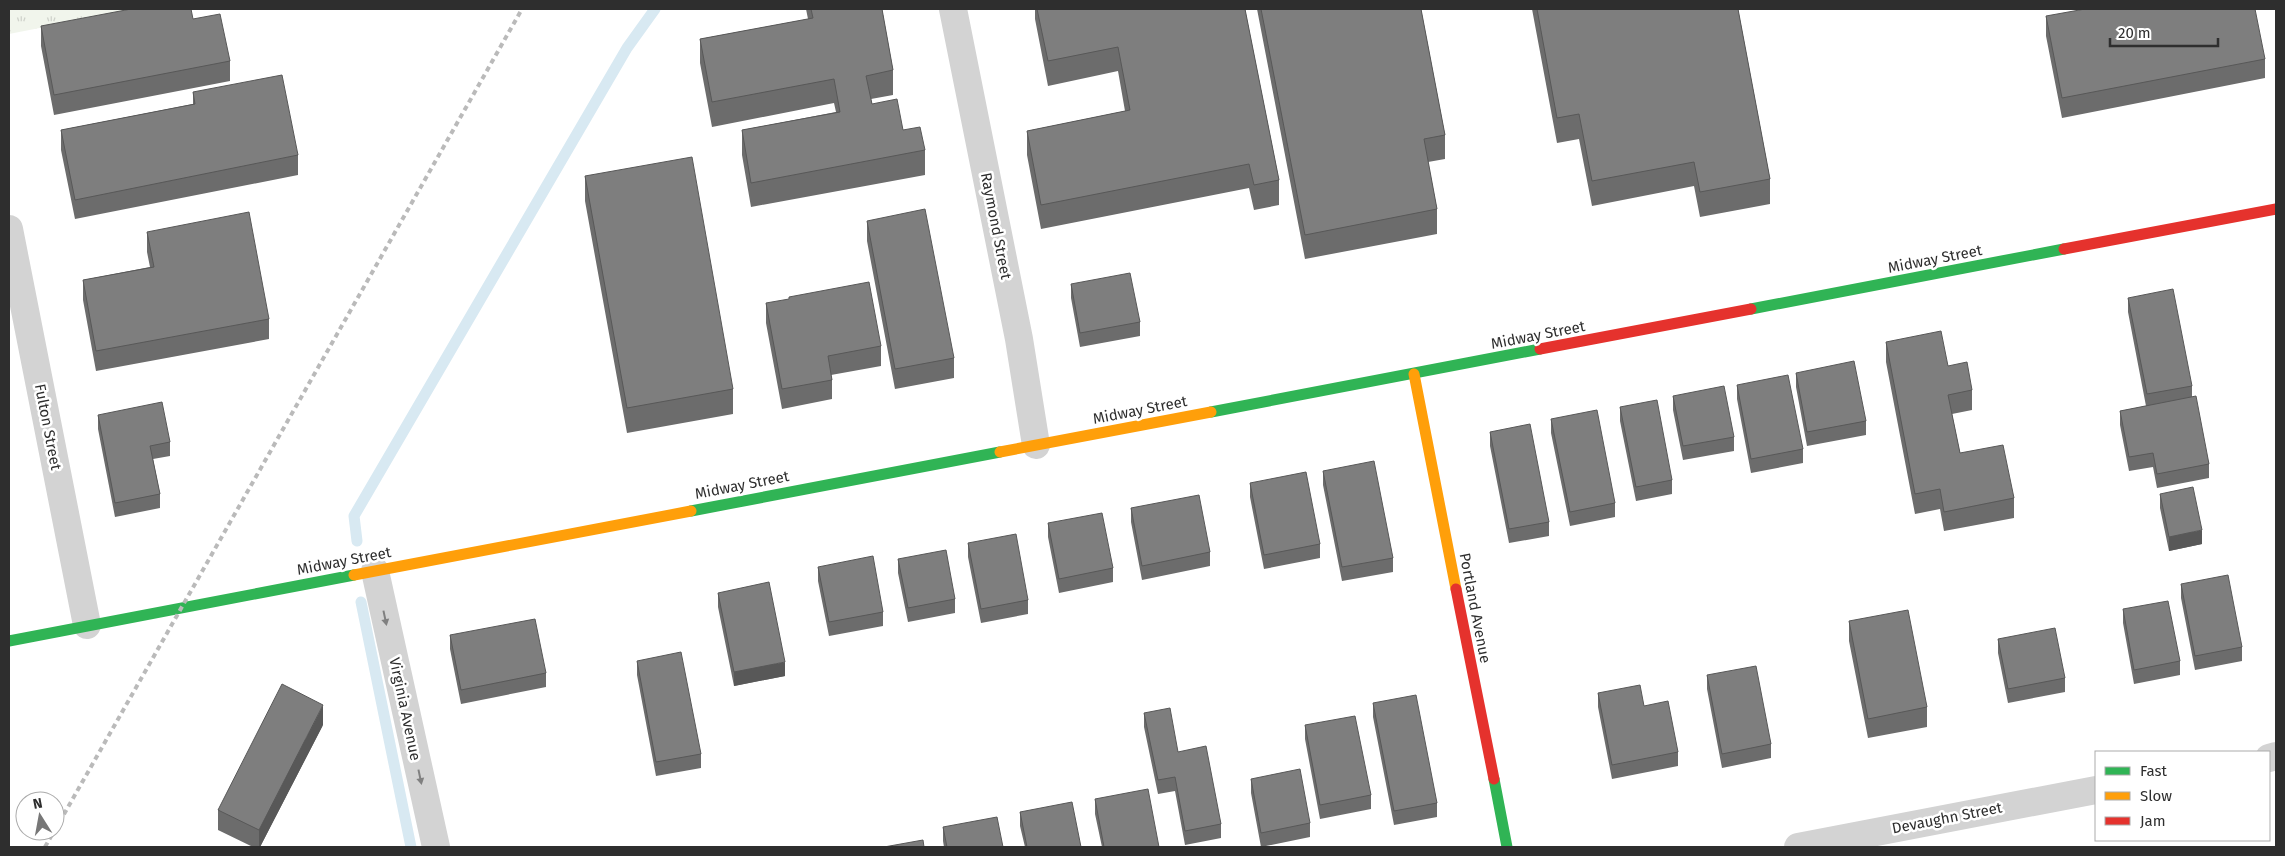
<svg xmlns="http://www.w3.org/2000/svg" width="2285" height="856" font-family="'Fira Sans',sans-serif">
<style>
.park{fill:url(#park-tufts)}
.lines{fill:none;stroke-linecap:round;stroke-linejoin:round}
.stream{stroke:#d8e9f2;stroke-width:11}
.street{stroke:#d3d3d3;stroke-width:28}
.fast{stroke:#30b455;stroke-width:11}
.slow{stroke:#ff9f0a;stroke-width:11}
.jam{stroke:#e5322d;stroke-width:11}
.rail{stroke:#bababa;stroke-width:4;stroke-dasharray:5 4;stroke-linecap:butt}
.wall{fill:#6c6c6c}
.shaded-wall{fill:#585858}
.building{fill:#7e7e7e;stroke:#585858}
.oneway{fill:#808080}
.labels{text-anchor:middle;stroke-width:5;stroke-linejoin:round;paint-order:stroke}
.street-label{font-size:15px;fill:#2e2e2e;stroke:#fff}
</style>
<defs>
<pattern id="park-tufts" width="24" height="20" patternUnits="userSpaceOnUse" patternTransform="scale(1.25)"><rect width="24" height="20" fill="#f1f5ec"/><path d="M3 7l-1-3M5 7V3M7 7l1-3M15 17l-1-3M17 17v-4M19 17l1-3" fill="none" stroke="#cfd2cb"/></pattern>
</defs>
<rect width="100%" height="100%" fill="#fff"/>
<!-- park -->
<path class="park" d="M 9,9 L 136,9 L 9,34 Z"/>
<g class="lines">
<!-- stream -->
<path class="stream" d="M 357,541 L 354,516 L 627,48 L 655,9
M 361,602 L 411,847"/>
<!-- street -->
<path class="street" d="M 953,9 L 1019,339 L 1036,445
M 9,229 L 87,625
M 375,571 L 436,847
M 2269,758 L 2276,756
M 1798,847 L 2096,790"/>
<!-- fast -->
<path class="fast" d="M 1751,309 L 2064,249
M 1211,412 L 1540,349
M 691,511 L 1000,452
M 9,641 L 354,575
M 1494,779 L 1507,847"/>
<!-- slow -->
<path class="slow" d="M 1414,374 L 1456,589
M 1000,452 L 1211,412
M 354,575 L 691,511"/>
<!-- jam -->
<path class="jam" d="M 2064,249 L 2276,209
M 1540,349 L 1751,309
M 1456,589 L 1494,779"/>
<!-- rail -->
<path class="rail" d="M 55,830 L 522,9
M 45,847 L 54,831"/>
</g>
<!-- wall -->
<path class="wall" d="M 806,9 L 882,9 L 893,70 L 893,95 L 871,99 L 872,104 L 903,130 L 925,150 L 925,175 L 751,207 L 742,155 L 742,130 L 836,112 L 834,103 L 712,127 L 700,63 L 700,39 L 808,19 Z
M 1035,9 L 1245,9 L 1279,180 L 1279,205 L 1254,210 L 1249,188 L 1041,229 L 1027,155 L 1027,131 L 1125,111 L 1118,71 L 1048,86 L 1035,19 Z
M 1257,9 L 1421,9 L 1445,135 L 1445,159 L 1428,162 L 1437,209 L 1437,234 L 1305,259 Z
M 1532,9 L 1738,9 L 1770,179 L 1770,204 L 1700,217 L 1694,186 L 1592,206 L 1579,139 L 1557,143 Z
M 2046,16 L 2265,59 L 2265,78 L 2062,118 L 2046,36 Z
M 193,19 L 230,61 L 230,81 L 54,115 L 41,46 L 41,26 Z
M 193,92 L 298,155 L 298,175 L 75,219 L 61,150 L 61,130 L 193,104 Z
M 585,176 L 733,389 L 733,414 L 627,433 L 585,201 Z
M 867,221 L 954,358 L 954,378 L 895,389 L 867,241 Z
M 147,232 L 269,319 L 269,339 L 96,371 L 83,300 L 83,280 L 150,267 L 147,252 Z
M 1071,284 L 1140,322 L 1140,336 L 1080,347 L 1071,298 Z
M 2128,298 L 2192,386 L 2192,397 L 2209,464 L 2209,478 L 2157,488 L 2153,467 L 2129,471 L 2120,425 L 2120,411 L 2146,406 L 2128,312 Z
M 766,303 L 881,346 L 881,366 L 831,375 L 832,380 L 832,399 L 782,409 L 766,323 Z
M 1886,342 L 1972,390 L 1972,410 L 1952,414 L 1960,453 L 2014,498 L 2014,518 L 1944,531 L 1940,509 L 1915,514 L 1886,362 Z
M 1796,373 L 1866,421 L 1866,435 L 1807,446 L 1796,387 Z
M 1737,385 L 1803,449 L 1803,463 L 1751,473 L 1737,399 Z
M 1673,396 L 1734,437 L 1734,451 L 1683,460 L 1673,410 Z
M 1620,407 L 1672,480 L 1672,494 L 1636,501 L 1620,421 Z
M 98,415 L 170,442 L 170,456 L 153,459 L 160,494 L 160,508 L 115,517 L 98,429 Z
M 1551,419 L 1615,503 L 1615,517 L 1570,526 L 1551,433 Z
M 1490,432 L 1549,522 L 1549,536 L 1509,543 L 1490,446 Z
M 1323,471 L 1393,558 L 1393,572 L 1342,581 L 1323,485 Z
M 1250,483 L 1320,544 L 1320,558 L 1264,569 L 1250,497 Z
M 2160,494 L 2202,544 L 2169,551 L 2160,508 Z
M 1131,508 L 1210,552 L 1210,566 L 1142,580 L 1131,522 Z
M 1048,523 L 1113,568 L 1113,582 L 1059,593 L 1048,537 Z
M 968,543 L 1028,600 L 1028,614 L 981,623 L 968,557 Z
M 898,559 L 955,599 L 955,613 L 908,622 L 898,573 Z
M 818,567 L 883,612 L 883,626 L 829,636 L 818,581 Z
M 2181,584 L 2242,647 L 2242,661 L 2195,670 L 2181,598 Z
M 718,593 L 785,676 L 734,686 L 718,607 Z
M 2123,609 L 2180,661 L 2180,675 L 2134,684 L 2123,623 Z
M 1849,621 L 1927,707 L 1927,727 L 1868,738 L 1849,641 Z
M 450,635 L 546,673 L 546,687 L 461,704 L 450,649 Z
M 1998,639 L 2065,678 L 2065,692 L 2008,703 L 1998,653 Z
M 637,661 L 701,754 L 701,768 L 656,776 L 637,675 Z
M 1707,675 L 1771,744 L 1771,758 L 1722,768 L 1707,689 Z
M 1598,693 L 1644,706 L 1678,752 L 1678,766 L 1612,779 L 1598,707 Z
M 1373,703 L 1437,803 L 1437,817 L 1394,825 L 1373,717 Z
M 1144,713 L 1178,752 L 1221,824 L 1221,838 L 1185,845 L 1175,791 L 1158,794 L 1144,727 Z
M 323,725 L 260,847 L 253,847 L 218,830 L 218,810 Z
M 1305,725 L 1371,795 L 1371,809 L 1320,819 L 1305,739 Z
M 1251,779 L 1310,823 L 1310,837 L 1261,847 L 1251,793 Z
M 1095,799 L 1159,847 L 1102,847 L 1095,814 Z
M 1020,812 L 1081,847 L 1025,847 L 1020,826 Z
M 943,827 L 1003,847 L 944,847 L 943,841 Z"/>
<!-- shaded-wall -->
<path class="shaded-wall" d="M 2202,530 L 2202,544 L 2169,551 L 2169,537 Z
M 785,662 L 785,676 L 734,686 L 734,672 Z
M 323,705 L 323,725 L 260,847 L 259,847 L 259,830 Z"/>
<!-- building -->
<path class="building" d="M 131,9 L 191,9 L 193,19 L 220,14 L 230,61 L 54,95 L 41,26 Z
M 811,9 L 882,9 L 893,70 L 866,76 L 872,104 L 897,99 L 903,130 L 920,127 L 925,150 L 751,183 L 742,130 L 840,112 L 834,79 L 712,102 L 700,39 L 813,18 Z
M 1037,9 L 1245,9 L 1279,180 L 1254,185 L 1249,164 L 1041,205 L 1027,131 L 1130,110 L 1118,47 L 1048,61 Z
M 1261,9 L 1421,9 L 1445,135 L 1424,139 L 1437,209 L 1305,235 Z
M 1537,9 L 1738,9 L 1770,179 L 1700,192 L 1694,162 L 1592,181 L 1579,114 L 1557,118 Z
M 2085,9 L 2255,9 L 2265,59 L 2062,98 L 2046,16 Z
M 282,75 L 298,155 L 75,200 L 61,130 L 195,104 L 193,92 Z
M 692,157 L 733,389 L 627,408 L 585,176 Z
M 925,209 L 954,358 L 895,369 L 867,221 Z
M 249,212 L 269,319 L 96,351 L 83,280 L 154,267 L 147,232 Z
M 1130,273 L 1140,322 L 1080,333 L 1071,284 Z
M 869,282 L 881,346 L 828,356 L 832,380 L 782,389 L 766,303 L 789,299 L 789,297 Z
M 2173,289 L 2192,386 L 2147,394 L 2128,298 Z
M 1941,331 L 1948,366 L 1967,362 L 1972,390 L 1948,395 L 1960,453 L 2003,445 L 2014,498 L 1944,512 L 1940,489 L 1915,494 L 1886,342 Z
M 1854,361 L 1866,421 L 1807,432 L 1796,373 Z
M 1788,375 L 1803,449 L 1751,459 L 1737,385 Z
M 1724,386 L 1734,437 L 1683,446 L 1673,396 Z
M 2196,396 L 2209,464 L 2157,474 L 2153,453 L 2129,457 L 2120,411 Z
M 1657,400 L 1672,480 L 1636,487 L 1620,407 Z
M 162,402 L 170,442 L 150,446 L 160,494 L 115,503 L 98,415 Z
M 1597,410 L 1615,503 L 1570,512 L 1551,419 Z
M 1530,424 L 1549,522 L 1509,529 L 1490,432 Z
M 1374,461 L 1393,558 L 1342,567 L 1323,471 Z
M 1306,472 L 1320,544 L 1264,555 L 1250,483 Z
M 2193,487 L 2202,530 L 2169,537 L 2160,494 Z
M 1199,495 L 1210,552 L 1142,566 L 1131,508 Z
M 1102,513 L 1113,568 L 1059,579 L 1048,523 Z
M 1016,534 L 1028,600 L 981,609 L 968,543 Z
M 946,550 L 955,599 L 908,608 L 898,559 Z
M 873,556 L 883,612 L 829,622 L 818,567 Z
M 2228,575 L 2242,647 L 2195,656 L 2181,584 Z
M 769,582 L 785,662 L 734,672 L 718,593 Z
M 2168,601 L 2180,661 L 2134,670 L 2123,609 Z
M 1908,610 L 1927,707 L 1868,719 L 1849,621 Z
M 535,619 L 546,673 L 461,690 L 450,635 Z
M 2055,628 L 2065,678 L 2008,689 L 1998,639 Z
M 681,652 L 701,754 L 656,762 L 637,661 Z
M 1756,666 L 1771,744 L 1722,754 L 1707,675 Z
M 282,684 L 323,705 L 259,830 L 218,810 Z
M 1640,685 L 1644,706 L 1668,701 L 1678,752 L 1612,765 L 1598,693 Z
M 1416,695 L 1437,803 L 1394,811 L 1373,703 Z
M 1170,708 L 1178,752 L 1206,746 L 1221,824 L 1185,831 L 1175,777 L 1158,780 L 1144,713 Z
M 1355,716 L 1371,795 L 1320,805 L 1305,725 Z
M 1300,769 L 1310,823 L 1261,833 L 1251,779 Z
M 1148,789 L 1159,847 L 1104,847 L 1095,799 Z
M 1072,802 L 1081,847 L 1027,847 L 1020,812 Z
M 997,817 L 1003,847 L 947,847 L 943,827 Z
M 923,840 L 924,847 L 884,847 Z"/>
<!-- one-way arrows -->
<defs><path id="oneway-solid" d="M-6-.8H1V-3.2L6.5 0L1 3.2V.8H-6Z" transform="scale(1.25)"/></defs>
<g class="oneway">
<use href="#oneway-solid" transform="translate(385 618) rotate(78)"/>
<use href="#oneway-solid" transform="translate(420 777) rotate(78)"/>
</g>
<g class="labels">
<!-- street labels -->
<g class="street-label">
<text transform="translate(996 226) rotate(79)" y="5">Raymond Street</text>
<text transform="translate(1935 259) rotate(-11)" y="5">Midway Street</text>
<text transform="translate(1538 335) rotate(-11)" y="5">Midway Street</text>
<text transform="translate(1140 410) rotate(-11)" y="5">Midway Street</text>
<text transform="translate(48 427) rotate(79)" y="5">Fulton Street</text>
<text transform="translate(742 485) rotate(-11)" y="5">Midway Street</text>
<text transform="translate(344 561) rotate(-11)" y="5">Midway Street</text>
<text transform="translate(1475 608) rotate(79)" y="5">Portland Avenue</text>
<text transform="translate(405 709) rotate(78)" y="5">Virginia Avenue</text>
<text transform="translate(1947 818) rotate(-11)" y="5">Devaughn Street</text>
</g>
</g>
<!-- border -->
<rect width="2285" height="856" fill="none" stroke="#2e2e2e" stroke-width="20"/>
<!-- legend -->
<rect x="2095" y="751" width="175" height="90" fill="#ffffff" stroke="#ababab"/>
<rect x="2105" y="767" width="25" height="8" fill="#30b455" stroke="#ababab"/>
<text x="2140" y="776" font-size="15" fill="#2e2e2e">Fast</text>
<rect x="2105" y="792" width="25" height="8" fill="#ff9f0a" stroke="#ababab"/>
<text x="2140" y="801" font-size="15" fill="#2e2e2e">Slow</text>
<rect x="2105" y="817" width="25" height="8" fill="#e5322d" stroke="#ababab"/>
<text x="2140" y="826" font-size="15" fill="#2e2e2e">Jam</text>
<!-- north arrow -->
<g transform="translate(40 816) rotate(349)"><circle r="24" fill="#ffffff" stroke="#ababab"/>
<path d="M0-4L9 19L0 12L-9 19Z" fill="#777777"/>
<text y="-8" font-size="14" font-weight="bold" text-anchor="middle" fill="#2e2e2e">N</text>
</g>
<!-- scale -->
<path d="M2110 38v8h108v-8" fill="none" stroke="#2e2e2e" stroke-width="2.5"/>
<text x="2118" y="38" font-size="15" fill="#2e2e2e" stroke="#ffffff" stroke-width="4" paint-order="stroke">20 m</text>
</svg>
